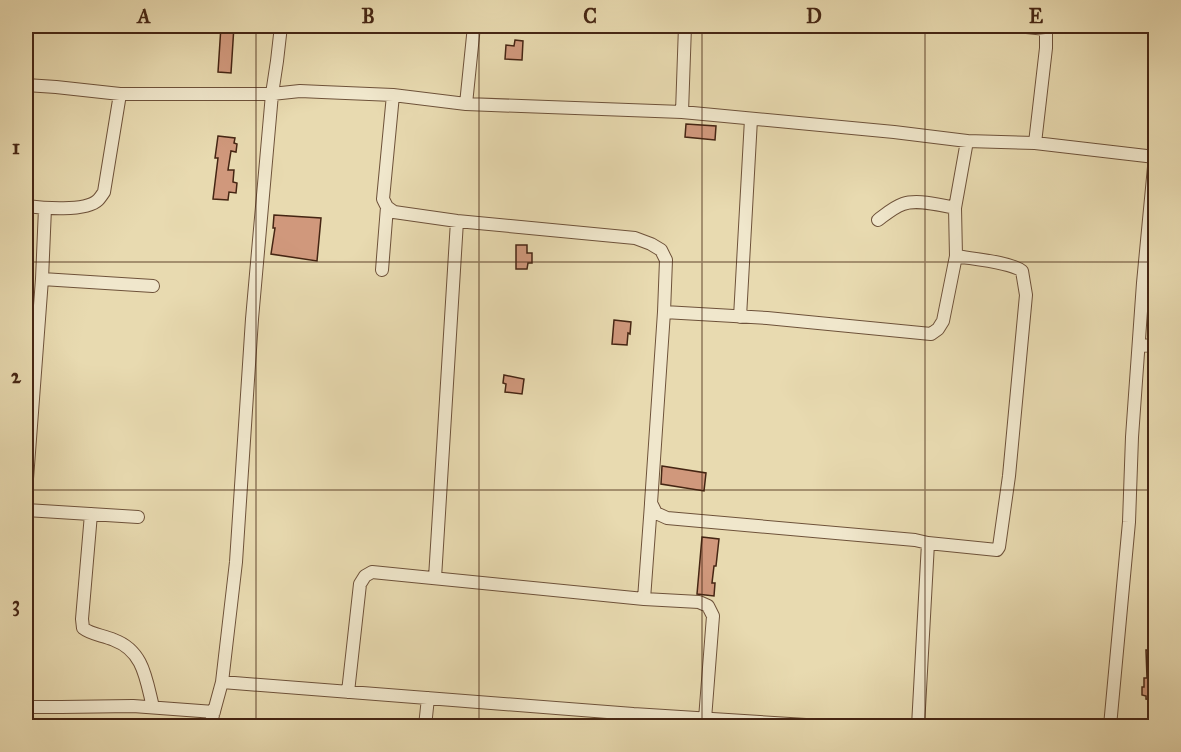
<svg xmlns="http://www.w3.org/2000/svg" width="1181" height="752" font-family="'IM FELL Great Primer',serif">
<style>
.building{fill:#d0987c;stroke:#452513;stroke-width:1.5}
.lines{fill:none;stroke-linecap:round;stroke-linejoin:round}
.minor-casing{stroke:#6e523a;stroke-width:14}
.minor{stroke:#f0e7cc;stroke-width:12}
.grid{fill:none;stroke:#452513;stroke-width:1.5;stroke-opacity:0.55}
.neatline{fill:none;stroke:#452513;stroke-width:2}
.grid-label{font-size:20px;text-anchor:middle;font-weight:bold;fill:#452513}
</style>
<rect width="100%" height="100%" fill="#e8dab0"/>
<filter id="stains"><feTurbulence type="fractalNoise" baseFrequency=".00333" numOctaves="4"/><feColorMatrix values="0 0 0 0 .2 0 0 0 0 .09 0 0 0 0 .02 0 0 0 .5 -.17"/></filter>
<radialGradient id="worn" r=".72"><stop offset=".6" stop-color="#630" stop-opacity="0"/><stop offset="1" stop-color="#630" stop-opacity=".3"/></radialGradient>
<!-- building -->
<path class="building" d="M 221,26 L 234,26 L 231,73 L 218,72 Z
M 515,40 L 523,41 L 522,60 L 505,59 L 506,45 L 514,46 Z
M 686,124 L 716,126 L 715,140 L 685,137 Z
M 218,136 L 235,138 L 234,143 L 237,144 L 236,152 L 231,151 L 228,170 L 234,170 L 233,182 L 237,183 L 236,193 L 229,192 L 228,200 L 213,199 L 218,158 L 215,158 Z
M 274,215 L 321,218 L 317,261 L 271,254 L 275,228 L 273,228 Z
M 516,245 L 527,245 L 527,253 L 532,253 L 532,263 L 528,263 L 527,269 L 516,269 Z
M 614,320 L 631,322 L 630,334 L 628,333 L 627,345 L 612,344 Z
M 504,375 L 524,379 L 522,394 L 505,392 L 506,384 L 503,383 Z
M 662,466 L 706,473 L 704,491 L 661,484 Z
M 702,537 L 719,539 L 716,566 L 714,566 L 712,583 L 715,583 L 714,596 L 697,594 Z
M 1146,650 L 1155,650 L 1155,700 L 1146,699 L 1146,696 L 1142,695 L 1142,687 L 1144,687 L 1144,678 L 1147,678 Z"/>
<g class="lines">
<!-- minor casing -->
<g class="minor-casing">
<path id="minor" d="M 1016,26 L 1046,29 L 1046,48 L 1035,143
M 26,85 L 56,87 L 120,94 L 272,94 L 300,91 L 322,92 L 393,95 L 466,104 L 682,112 L 894,132 L 967,141 L 1035,143 L 1155,157
M 393,95 L 383,199 L 387,207 L 394,212 L 457,221 L 635,238 L 651,244 L 661,250 L 666,260 L 664,312 L 651,503 L 656,513 L 667,518 L 915,540 L 928,543 L 918,726
M 466,104 L 474,26
M 682,112 L 685,26
M 26,206 C 42,208 86,212 98,200 C 100,198 102,195 104,192 L 120,94
M 878,220 C 886,214 894,207 903,204 C 917,199 941,205 955,208
M 382,270 L 387,207
M 42,279 L 153,286
M 664,312 L 767,318 L 931,334 L 938,329 L 943,321 L 956,256 L 955,208 L 967,141
M 740,317 L 751,119
M 1139,345 L 1156,346
M 26,492 L 42,279 L 45,208
M 26,510 L 138,517
M 91,514 L 82,619 L 83,628 C 92,635 103,635 114,640 C 144,651 146,680 153,707
M 928,543 L 997,550 L 999,547 L 1009,476 L 1026,295 L 1022,271 C 1010,262 973,259 956,256
M 435,578 L 457,221
M 644,599 L 651,504
M 222,682 L 633,714 L 822,726
M 348,692 L 360,584 L 365,576 L 372,572 L 644,599 L 699,602 L 708,606 L 713,616 L 705,719
M 26,707 L 61,707 L 133,706 L 214,712
M 210,726 L 222,682 L 236,562 L 252,319 L 272,94 L 277,61 L 281,26
M 425,726 L 428,698
M 632,726 L 633,714
M 1110,726 L 1129,522 L 1132,437 L 1143,283 L 1156,146"/>
</g>
<!-- minor -->
<use href="#minor" class="minor"/>
</g>
<!-- grid -->
<path class="grid" d="M 256,26 L 256,726M 479,26 L 479,726M 702,26 L 702,726M 925,26 L 925,726M 26,262 L 1156,262M 26,490 L 1156,490"/>
<!-- margin -->
<rect width="1181" height="752" fill="none" stroke="#e8dab0" stroke-width="66"/>
<rect x="33" y="33" width="1115" height="686" class="neatline"/>
<g class="grid-label">
<text x="144" y="23">A</text>
<text x="368" y="23">B</text>
<text x="590" y="23">C</text>
<text x="814" y="23">D</text>
<text x="1036" y="23">E</text>
<text x="16" y="154">1</text>
<text x="16" y="383">2</text>
<text x="16" y="611">3</text>
</g>
<rect width="100%" height="100%" filter="url(#stains)"/>
<rect width="100%" height="100%" fill="url(#worn)"/>
</svg>
